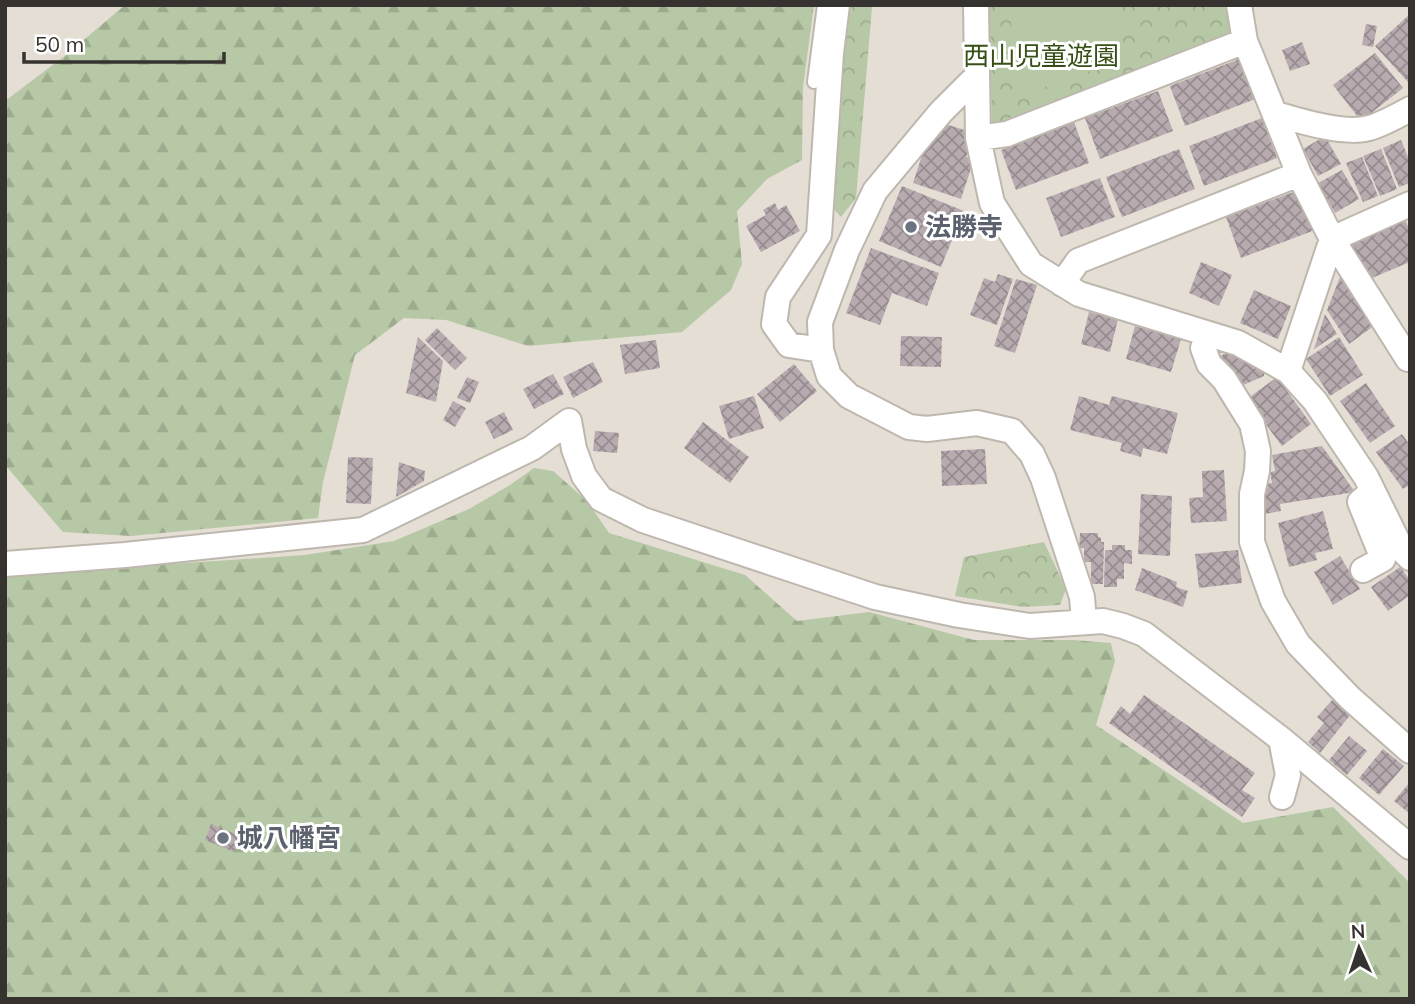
<svg xmlns="http://www.w3.org/2000/svg" width="1415" height="1004" font-family="Mulish,'Noto Sans JP',sans-serif">
<style>
.forest{fill:url(#forest-firs)}
.park{fill:url(#park-crowns)}
.pitch{fill:#b6c8a5}
.building{fill:url(#building-cross-hatch)}
.lines{fill:none;stroke-linecap:round;stroke-linejoin:round}
.service-casing{stroke:#beb7ae;stroke-width:16}
.minor-casing{stroke:#beb7ae;stroke-width:28}
.service{stroke:#fff;stroke-width:12}
.minor{stroke:#fff;stroke-width:24}
.worship-dot{fill:#6b7280;stroke:#fff;stroke-width:2.5}
.labels{text-anchor:middle;stroke-width:6;stroke-linejoin:round;paint-order:stroke}
.park-label{font-size:26px;fill:#374f17;stroke:#fff}
.worship-label{font-size:26px;font-weight:bold;fill:#5b616d;stroke:#fff;text-anchor:start}
</style>
<defs>
<pattern id="forest-firs" width="22" height="20" patternUnits="userSpaceOnUse" patternTransform="scale(1.75)"><rect width="22" height="20" fill="#b6c8a5"/><path d="M5 1l3.5 6h-7zM16 11l3.5 6h-7z" fill="#9dac8e"/></pattern>
<pattern id="park-crowns" width="20" height="18" patternUnits="userSpaceOnUse" patternTransform="scale(1.75)"><rect width="20" height="18" fill="#b6c8a5"/><path d="M2 6a3 3 0 1 1 6 0M12 15a3 3 0 1 1 6 0" fill="none" stroke="#9dac8e"/></pattern>
<pattern id="building-cross-hatch" width="8" height="8" patternUnits="userSpaceOnUse" patternTransform="scale(1.75)"><rect width="8" height="8" fill="#b7abb0"/><path d="M0 0l8 8M0 8l8-8" fill="none" stroke="#968c90"/></pattern>
</defs>
<rect width="100%" height="100%" fill="#e5ded5"/>
<!-- forest -->
<path class="forest" d="M 125,5 L 814,5 L 803,87 L 802,160 L 767,179 L 737,211 L 742,264 L 731,290 L 682,332 L 528,346 L 446,320 L 404,318 L 355,355 L 323,482 L 318,518 L 131,536 L 63,532 L 5,465 L 5,101 L 66,55 Z
M 534,468 L 553,471 L 587,501 L 609,533 L 745,575 L 797,621 L 869,612 L 974,640 L 1073,640 L 1111,643 L 1115,661 L 1096,725 L 1243,823 L 1333,807 L 1410,883 L 1410,999 L 5,999 L 5,575 L 305,555 L 394,541 L 469,509 L 510,485 Z"/>
<!-- park -->
<path class="park" d="M 845,5 L 872,7 L 856,198 L 841,217 L 834,209 L 835,188 L 832,166 Z
M 989,5 L 1227,5 L 1232,38 L 992,127 Z
M 1044,542 L 1066,589 L 1060,605 L 1023,607 L 955,596 L 964,557 Z"/>
<!-- pitch -->
<path class="pitch" d="M 1010,5 L 1122,5 L 1122,60 L 1016,97 Z"/>
<!-- building -->
<path class="building" d="M 1410,14 L 1410,81 L 1408,82 L 1375,46 Z
M 1366,24 L 1377,26 L 1373,47 L 1362,45 Z
M 1302,42 L 1310,64 L 1290,71 L 1282,50 Z
M 1375,53 L 1403,88 L 1361,121 L 1333,85 Z
M 1242,58 L 1258,98 L 1185,126 L 1170,86 Z
M 1158,91 L 1173,131 L 1100,159 L 1085,118 Z
M 1262,118 L 1277,158 L 1204,186 L 1189,146 Z
M 939,122 L 974,133 L 966,157 L 974,159 L 961,199 L 913,183 L 927,140 L 933,142 Z
M 1074,122 L 1089,163 L 1016,190 L 1001,150 Z
M 1325,136 L 1341,164 L 1318,176 L 1303,149 Z
M 1401,140 L 1410,162 L 1410,183 L 1399,187 L 1383,148 Z
M 1179,149 L 1195,189 L 1122,217 L 1106,177 Z
M 1381,149 L 1397,189 L 1380,196 L 1363,156 Z
M 1362,157 L 1378,196 L 1363,202 L 1346,163 Z
M 1342,170 L 1359,199 L 1335,213 L 1318,183 Z
M 1100,178 L 1115,217 L 1061,237 L 1046,198 Z
M 902,186 L 964,211 L 941,267 L 879,241 Z
M 1299,190 L 1315,230 L 1241,258 L 1226,217 Z
M 775,203 L 778,210 L 786,205 L 800,231 L 761,252 L 746,226 L 766,215 L 763,210 Z
M 1405,220 L 1410,230 L 1410,262 L 1367,280 L 1351,244 Z
M 871,248 L 939,273 L 927,306 L 892,293 L 880,325 L 846,313 Z
M 1201,262 L 1232,275 L 1219,306 L 1189,293 Z
M 1342,272 L 1375,325 L 1349,344 L 1327,310 Z
M 998,274 L 1013,279 L 997,325 L 970,315 L 984,278 L 995,282 Z
M 1016,279 L 1037,285 L 1015,353 L 994,346 Z
M 1254,290 L 1291,306 L 1278,339 L 1240,323 Z
M 1089,312 L 1118,319 L 1110,352 L 1081,344 Z
M 1325,314 L 1337,334 L 1314,349 Z
M 1135,326 L 1181,339 L 1171,372 L 1126,359 Z
M 437,328 L 467,358 L 455,370 L 425,340 Z
M 901,336 L 942,337 L 941,367 L 900,366 Z
M 418,337 L 443,361 L 436,402 L 406,393 Z
M 1339,337 L 1363,375 L 1330,396 L 1306,359 Z
M 656,340 L 660,368 L 625,374 L 620,345 Z
M 1231,350 L 1265,366 L 1264,376 L 1241,386 L 1219,357 Z
M 593,362 L 603,382 L 573,398 L 563,377 Z
M 794,364 L 817,391 L 780,422 L 757,394 Z
M 553,374 L 564,394 L 534,409 L 523,389 Z
M 467,377 L 479,382 L 470,403 L 457,398 Z
M 1277,377 L 1311,424 L 1282,446 L 1247,399 Z
M 1366,383 L 1395,426 L 1370,443 L 1340,401 Z
M 754,396 L 764,428 L 729,439 L 719,406 Z
M 1079,396 L 1109,405 L 1112,396 L 1178,413 L 1167,454 L 1143,448 L 1141,457 L 1120,451 L 1122,443 L 1070,430 Z
M 453,401 L 466,408 L 455,427 L 443,420 Z
M 504,412 L 513,430 L 494,439 L 485,422 Z
M 703,422 L 749,457 L 730,483 L 684,448 Z
M 595,431 L 619,433 L 617,453 L 593,451 Z
M 1402,434 L 1410,445 L 1410,485 L 1403,489 L 1376,452 Z
M 1322,446 L 1355,492 L 1280,504 L 1281,511 L 1265,514 L 1260,485 L 1272,483 L 1270,472 L 1275,471 L 1272,455 Z
M 985,449 L 987,484 L 942,486 L 941,451 Z
M 348,457 L 373,458 L 371,504 L 346,503 Z
M 399,462 L 425,471 L 424,481 L 396,497 Z
M 1224,470 L 1227,521 L 1191,523 L 1189,498 L 1203,497 L 1202,471 Z
M 1141,494 L 1172,496 L 1170,556 L 1138,554 Z
M 1323,511 L 1333,549 L 1315,553 L 1317,560 L 1289,567 L 1278,523 Z
M 1080,533 L 1098,533 L 1098,537 L 1101,538 L 1101,542 L 1104,542 L 1103,584 L 1091,584 L 1091,562 L 1084,562 L 1084,548 L 1079,548 Z
M 1112,545 L 1125,545 L 1125,550 L 1132,550 L 1132,564 L 1124,563 L 1124,579 L 1117,579 L 1117,587 L 1104,587 L 1105,550 L 1112,550 Z
M 1238,550 L 1242,583 L 1199,588 L 1195,554 Z
M 1340,556 L 1360,589 L 1333,605 L 1314,572 Z
M 1400,567 L 1410,580 L 1410,595 L 1388,611 L 1371,587 Z
M 1142,568 L 1177,582 L 1176,587 L 1188,591 L 1183,607 L 1135,590 Z
M 1144,695 L 1255,773 L 1242,790 L 1255,798 L 1242,817 L 1109,723 L 1121,706 L 1130,714 Z
M 1334,698 L 1351,714 L 1320,753 L 1308,742 L 1324,723 L 1317,717 Z
M 1349,736 L 1367,751 L 1347,775 L 1329,760 Z
M 1383,749 L 1404,766 L 1379,795 L 1359,778 Z
M 1410,782 L 1410,814 L 1394,801 Z
M 211,824 L 240,836 L 234,852 L 205,840 Z"/>
<g class="lines">
<!-- service casing -->
<g class="service-casing">
<path id="service" d="M 814,82 L 824,5"/>
</g>
<!-- minor casing -->
<g class="minor-casing">
<path id="minor" d="M 976,5 L 978,138 L 992,203 L 1031,264 L 1079,294 L 1238,343 L 1288,371 L 1315,401 L 1366,477 L 1402,550 L 1410,558
M 1239,5 L 1245,41 L 1299,174 L 1332,239 L 1408,359
M 976,77 L 941,112 L 875,191 L 847,250 L 820,322 L 821,350 L 829,376 L 849,396 L 909,427 L 927,429 L 977,423 L 1012,431 L 1032,454 L 1043,478 L 1082,597 L 1084,622
M 1276,114 C 1300,121 1345,135 1369,128 C 1383,124 1397,116 1410,109
M 978,138 L 1007,134 L 1245,41
M 1062,284 L 1078,261 L 1299,174
M 1207,334 L 1203,348 L 1209,364 L 1224,379 L 1252,424 L 1258,451 L 1257,471 L 1252,494 L 1252,542 L 1273,601 L 1298,644 L 1350,698 L 1410,751
M 821,350 L 789,345 L 774,324 L 778,297 L 819,235 L 831,53 L 837,5
M 1288,371 L 1332,239 L 1410,204
M 5,564 L 125,555 L 363,530 L 532,448 L 569,421 L 574,449 L 584,476 L 601,499 L 643,520 L 875,597 L 959,615 L 1030,626 L 1103,621 L 1123,626 L 1144,634 L 1281,739 L 1410,847
M 1363,570 L 1383,559 L 1360,502 L 1373,491
M 1281,739 L 1288,775 L 1282,797"/>
</g>
<!-- service -->
<use href="#service" class="service"/>
<!-- minor -->
<use href="#minor" class="minor"/>
</g>
<!-- markers -->
<g class="worship-dot">
<circle cx="911" cy="227" r="7"/>
<circle cx="223" cy="838" r="7"/>
</g>
<g class="labels">
<!-- park labels -->
<g class="park-label">
<text x="1041" y="65">西山児童遊園</text>
</g>
<!-- worship labels -->
<g class="worship-label">
<text x="925" y="236">法勝寺</text>
<text x="237" y="847">城八幡宮</text>
</g>
</g>
<!-- border -->
<rect width="1415" height="1004" fill="none" stroke="#35322f" stroke-width="14"/>
<!-- north arrow -->
<g transform="translate(1359 948) rotate(357)" stroke="#ffffff" stroke-width="5" paint-order="stroke">
<path d="M0-5L12 26L0 18L-12 26Z" fill="#35322f"/>
<text y="-10" font-size="19" font-weight="bold" text-anchor="middle" fill="#35322f">N</text>
</g>
<!-- scale -->
<path d="M24 52v10h200v-10" fill="none" stroke="#35322f" stroke-width="3.5"/>
<text x="35" y="52" font-size="21" fill="#35322f" stroke="#ffffff" stroke-width="5" paint-order="stroke">50 m</text>
</svg>
